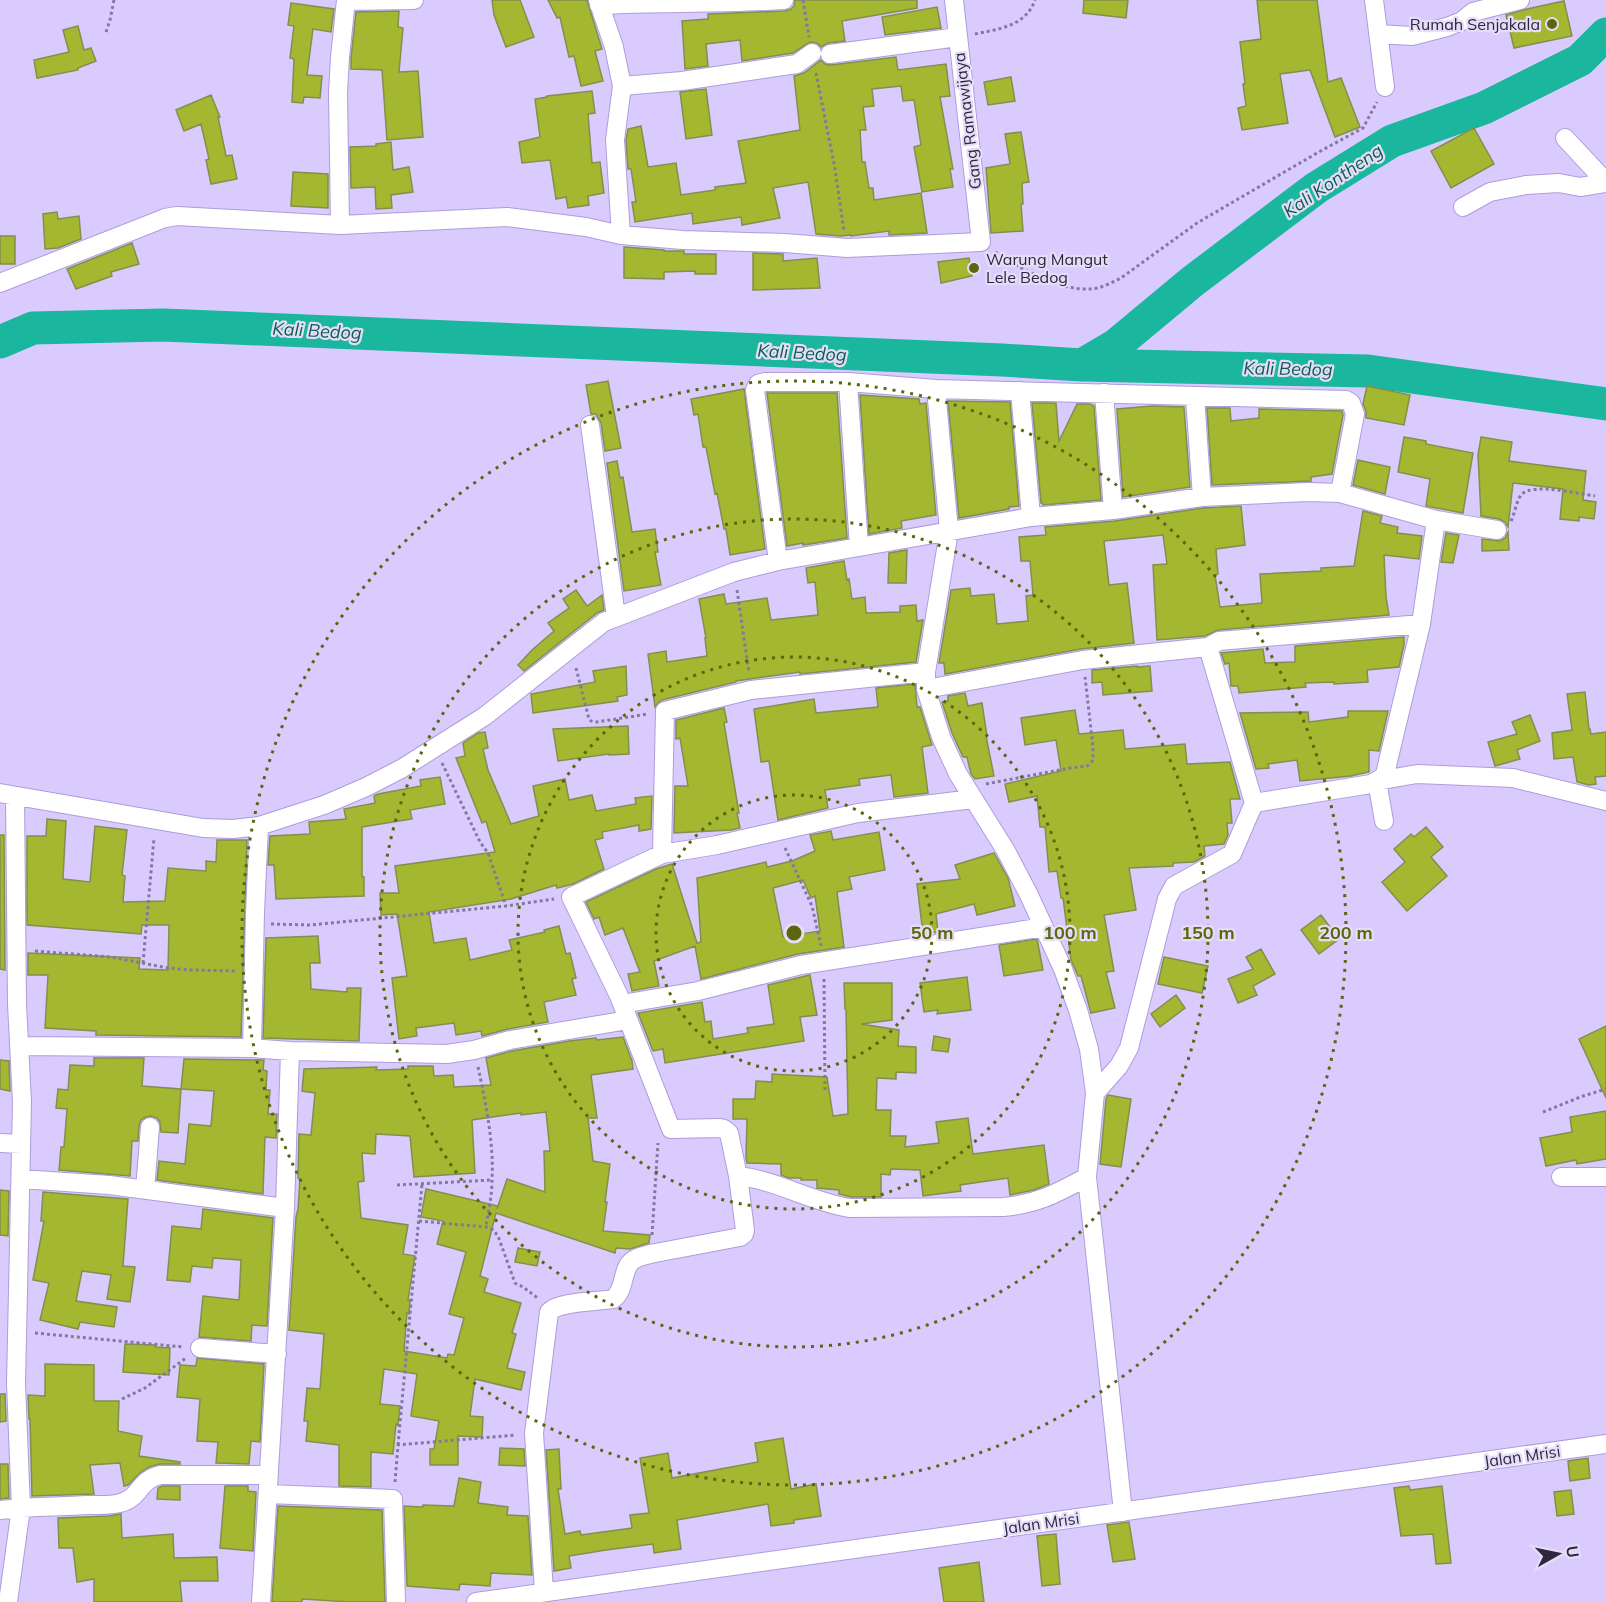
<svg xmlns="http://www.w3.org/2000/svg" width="1606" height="1602" font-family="Mulish,sans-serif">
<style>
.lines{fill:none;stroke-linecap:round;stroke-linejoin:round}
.river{stroke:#1bb69e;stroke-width:33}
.building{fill:#a3b730;stroke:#828f4d;stroke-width:1.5;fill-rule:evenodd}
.minor-casing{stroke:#af9cda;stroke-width:20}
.path{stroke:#84789f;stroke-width:3;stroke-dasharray:3 3;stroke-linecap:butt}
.minor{stroke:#fff;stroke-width:18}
.ring{fill:none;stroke:#5a670c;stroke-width:3;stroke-dasharray:3 6}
.poi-dot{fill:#5a670c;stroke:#e4ddf7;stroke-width:2}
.labels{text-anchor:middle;stroke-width:4.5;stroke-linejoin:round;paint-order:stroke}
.poi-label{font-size:16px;fill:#2e263f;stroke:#e4ddf7;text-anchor:end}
.street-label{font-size:16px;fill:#2e263f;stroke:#e4ddf7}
.water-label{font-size:18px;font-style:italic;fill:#0d5c4f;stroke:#e4ddf7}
.centre{fill:#5a670c;stroke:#e4ddf7;stroke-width:3}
.ring-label{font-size:18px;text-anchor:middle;font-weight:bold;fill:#5a670c;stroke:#e4ddf7;stroke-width:4.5;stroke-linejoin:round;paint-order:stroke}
</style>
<rect width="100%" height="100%" fill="#dacbff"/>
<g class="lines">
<!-- river -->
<path class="river" d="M0,342L33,328L163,325L1002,360L1082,365L1368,371L1606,404
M1082,365L1116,345L1193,281L1316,188L1392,141L1484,108L1580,60L1606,34"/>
</g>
<!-- building -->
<path class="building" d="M492,0H520L534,37L506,47L494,15Z
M548,0H587L602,49L595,51L603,81L581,86L574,56L569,57L560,17L557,18Z
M795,0H917V8L842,21L845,41L828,43L821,47L817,43L810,42L793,53L742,61L740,40L706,44L708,66L685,69L682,21L708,19V14L785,11L791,9L794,6Z
M1084,0H1128L1126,18L1083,13Z
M1257,0H1317L1328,82L1341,78L1360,127L1335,137L1310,70L1280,74L1288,123L1242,130L1238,108L1246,106L1243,84H1245L1240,42L1261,39Z
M1564,1L1572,36L1514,48L1506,15L1527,9Z
M291,3L334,9L331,32L313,29L307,75L322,76L320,98L304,97L303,103L292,102L294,59L290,58L294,26L288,25Z
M937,7L941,28L885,35L882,17Z
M399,11L398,27L403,28L399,72L418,71L423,137L387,140L382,70L351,69V58L356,12Z
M78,26L84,50L91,48L96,61L78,68V70L37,78L34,60L69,52L63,30Z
M896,57L898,70L946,64L950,96L940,97L953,169H950L953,187L922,192L914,147L921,145L914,100L903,101L901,86L872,89L874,106L863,107L866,130H860L862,162H865L869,188H873L874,200L921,193L927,233L889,235V231L851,236V235L841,236L816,234L808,182L773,188L780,218L742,225L741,217L693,224L692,213L635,222L632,202H636L631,169H628L626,140L628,129L641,126L648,167L676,163L681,195L715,190V187L746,183L738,141L800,130L794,76L804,73L821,60L825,64L831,65Z
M1011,77L1015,101L988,105L984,82Z
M706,89L712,135L686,139L680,92Z
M592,91L595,113L588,114L592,163L600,162L604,193L588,196L589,205L568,208L566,197L556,199L550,160L522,163L519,142L540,137L535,99L547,97V96Z
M211,95L220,117H218L226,156L232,155L237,179L211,184L206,160L209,159L201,124L184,131L176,110Z
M1474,128L1494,164L1451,188L1431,151Z
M1021,132L1029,182L1022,183L1023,204H1021L1023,231L991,233L986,168L1010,164L1005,134Z
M391,142L393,170L409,167L413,192L391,195L392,208L376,209L375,187L351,188L350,147L376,146V144Z
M293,172L328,174V208L291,206Z
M57,212L58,219L79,216L81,239L58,248L45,249L43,214Z
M0,236H15V264H0Z
M132,243L139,264L111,272L112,276L76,289L67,269Z
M624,247L664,250V251H684V254H716V274H695V271L664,272V279L624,278Z
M753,253L783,254V261L817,258L820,288L753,290Z
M969,258L972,276L941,283L938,262Z
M608,381L621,448L605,451L601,423L596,414H591L586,385Z
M1367,386L1410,395L1404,425L1366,418V411L1363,404Z
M744,389L765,549L730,555L726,529H724L717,493L715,494L706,447H703L698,414L694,415L691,399Z
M767,393H837L847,538L803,545V543L787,546Z
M860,395L919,399L920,404L926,403L936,515L901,521L902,528L869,534Z
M948,401L1010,402L1019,506L1009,507V509L959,518Z
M1032,403H1056L1059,441L1077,404H1090L1094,406L1101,500L1043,505L1042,503H1041Z
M1152,406L1184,407L1190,487L1123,497L1117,409Z
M1207,408H1230L1231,421L1259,418V409L1342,411L1343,415L1332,474L1311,477V481L1212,485Z
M1404,437L1426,441V444L1473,453L1463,513L1426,506L1430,479L1398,472Z
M1481,437L1512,442L1509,461L1586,471L1583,500L1596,502L1594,519L1579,517V521L1560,519L1563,489L1513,483L1508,527L1505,522L1499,519L1481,516L1478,455Z
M1358,460L1390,467L1385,494L1353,485Z
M617,461L620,478L623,477L632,532L655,529L658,552H655L661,585L624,591L607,463Z
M1241,506L1245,545L1216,549L1218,574L1215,575L1220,607L1262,603L1260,574L1321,571V568L1354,566L1363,511L1382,516L1380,523L1398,527L1397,533L1422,536L1419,559L1384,555L1386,597L1389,615L1218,630L1205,636L1157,640L1153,565L1167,564L1163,535L1104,541L1109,585L1127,583L1134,643L1081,649L945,674L944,663H939L951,590L970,588L971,596L994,594L997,624L1028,621L1026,596L1033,595L1030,561H1021L1019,537L1046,535L1045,527L1115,521L1203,508Z
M1508,532L1509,550L1482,551V539L1500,541L1505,538Z
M1446,533L1459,535L1453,563L1441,562Z
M907,550L906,583H888L889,553Z
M844,561L847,580L849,579L852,599L865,597L866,613L900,612V606L916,605L917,621L923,620L916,662L800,674V672L736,681V682L662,700L658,703L655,707L648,654L666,651L667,662L707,656L705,638H706L699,599L724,594L726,604L767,598L771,620L818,615L815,582L808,583L806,568Z
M576,590L587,606L602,595L604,610L597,613L524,671L518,665L532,650L554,631L548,623L569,608L563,599Z
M1404,637V645L1399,667L1367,670L1368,682L1334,684V682L1305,683L1306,687L1239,693L1238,686H1231L1229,663L1225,664L1221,653L1263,649L1265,663L1295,662V646Z
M626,666L627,695L617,697L618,701L533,713L531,694L595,682L593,671Z
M1137,666V667L1150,666L1152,691L1103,695L1102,682L1092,683V670Z
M915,684L917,707H920L932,745L922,747L928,793L894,797L891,775L859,779L860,785L825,790L828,808L778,820L769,761L761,762L754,709L814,699L816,713L878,707L876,688Z
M1585,692L1589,729H1590L1591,734L1606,732V776L1595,777L1596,784L1589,785L1577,782L1573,757L1554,759L1552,733L1572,730L1567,694Z
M965,693L968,706L982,703L987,736H986L994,776L975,779L971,774L967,757H963L952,733L942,702L948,701V696Z
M724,708L727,722L724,723L739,813H737L740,828L731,830L674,833L675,786H688L680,738L676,739V720Z
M1075,710L1079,734L1123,730L1125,749L1185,744L1187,764L1230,762L1240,799H1230L1232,823H1227L1228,835L1224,844L1204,846L1205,856L1194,862L1173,863V866L1129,868L1136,910L1104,915L1114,971L1106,972L1115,1008L1091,1013L1081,976H1078L1071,960L1063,898H1061L1057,871L1049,872L1045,827H1040L1037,796L1009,802L1005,784L1061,771L1056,740L1025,745L1021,718Z
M1348,711H1388L1379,751L1369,750V772L1351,776L1300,781L1297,760L1268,764L1269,768L1256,769L1240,713L1308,712L1309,722L1348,717Z
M1530,715L1540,741L1517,750L1520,759L1495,766L1488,742L1517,734L1512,722Z
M628,726L629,754L609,755V754L558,761L553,729Z
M485,732L488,748L483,749L488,770L511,824L539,816L533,786L565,779L569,800L592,795L596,811L636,804L635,798L652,796L651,829L639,831V825L602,832L603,838L595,840L604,869L573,884L557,888L556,885L511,899L429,912L434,943L466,938L470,960L512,950L509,940L545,932L544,930L559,926L566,954L570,953L576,978L572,979L576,995L544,1002L548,1022L508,1029L482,1036L481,1031L456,1035L454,1023L416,1028L417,1036L399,1039L392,978L407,976L397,914L381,915L380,893H399L395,866L495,852L486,821L482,823L456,758L465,756L463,743L478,733Z
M440,777L445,804L410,810L412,819L362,827V877H364V896L276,899L274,865H268L270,836L310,834L309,822L346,819L344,809L375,803L374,796L378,794L421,786L420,780Z
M47,819L66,821L63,879L90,882L95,826L127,830L122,875L125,876L123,902L165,901L168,868L206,871V861L216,862L217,840H247L241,1037L96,1035V1031L45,1028L48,975H28V953L140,958L139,969L168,970L169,925H142L141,934L27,925V836H46Z
M1426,827L1443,847L1431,857L1447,876L1407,911L1382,882L1405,862L1394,849L1411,834L1414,837Z
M831,831L833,840L879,832L885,870L849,877L852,889L837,892L844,947L798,954L701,979L695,946L654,961L659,986L632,991L628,974L640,972L623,928L605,935L599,917L594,919L586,902L656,869L672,864L697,943L701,942L697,878L766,862L767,867L792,861L815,851L810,835ZM803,880L811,898L815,896L820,931L783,937L773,888Z
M0,835H4L5,970L0,969Z
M994,853L1008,878L1015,906L977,915L974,904L936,914L938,932L923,934L917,884L960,879L955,865Z
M1321,915L1339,939L1319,954L1301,930Z
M318,936L320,963H310L311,989L347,992V988H361L359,1041L263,1038L266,938Z
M1037,939L1043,970L1004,976L999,945Z
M1261,949L1275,974L1253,986L1257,995L1238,1003L1228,979L1253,969L1246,957Z
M1164,957L1208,966L1202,993L1158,984Z
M810,975L817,1015L800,1017L804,1041L665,1063L663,1049L653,1051L638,1013L702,1002L705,1022L711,1021L713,1039L748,1033L747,1028L774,1024L768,985Z
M967,977L971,1010L937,1014L938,1010L924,1012L920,983Z
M844,983H892V1020L861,1024L899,1030L898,1046L916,1047V1073L896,1072V1079L877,1078L876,1110H891L890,1136H906L905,1147L939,1143L936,1122L968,1118L973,1154L1044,1145L1049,1184L1034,1190L1010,1195L1008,1178L960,1185L961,1191L923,1196L920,1170L891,1169L890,1175L881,1174V1197H851L839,1194V1190L817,1188V1180H801V1178H789L781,1175V1164L747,1163L746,1157L747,1119H733V1099H755L756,1081L772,1082V1074L827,1077L833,1116L848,1114L846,1010L845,1009Z
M1176,995L1185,1008L1160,1027L1151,1014Z
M1606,1026V1098L1579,1039Z
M934,1036L950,1039L948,1052L932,1050Z
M623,1037L632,1061L633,1069L591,1075L597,1118H588L593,1161L610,1164L605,1202H607L603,1231L650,1235L649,1243L630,1249L616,1248L615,1253L496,1213L480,1276L488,1279L484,1292L521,1303L512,1333L516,1334L507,1368L525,1372L521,1390L475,1379L470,1416L483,1417L482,1437L458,1436V1465H430V1449H434L439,1421L411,1416L417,1374L384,1369L380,1404L400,1406L398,1425L396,1424L393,1454L371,1452V1487L339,1486V1445L306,1441L308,1421H304L307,1388L320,1389L324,1334L289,1330L296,1217L298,1209L300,1179L298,1178L299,1134L311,1135L315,1093L302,1091L304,1069L377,1067L376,1070L408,1069V1066H433L434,1076L453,1075L454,1087L491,1085L486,1058L512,1051L569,1041L596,1038L597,1040ZM546,1112L550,1151H544L545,1192L507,1179L497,1209L498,1206L426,1189L421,1217L443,1221L437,1244L466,1252L449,1314L464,1318L454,1355L448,1354L447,1358L404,1351L407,1313L409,1314L410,1300H408L415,1256L403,1254L408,1225L361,1218L358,1182L364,1181L362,1153L375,1154L376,1134L410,1136L414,1177L475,1173L472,1120L521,1113V1115Z
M94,1058H144L142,1086L181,1089L178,1133L161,1132L160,1122L157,1118L151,1116L146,1117L141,1120L139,1126L138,1141H132L130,1176L59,1170L61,1147H64L67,1109L56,1108L58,1089L68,1090L70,1065L94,1066Z
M184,1059L264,1060L263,1070L267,1071L266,1090H270L268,1114H277L276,1138L265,1137L263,1194L157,1180L159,1161L185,1164L189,1124L211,1126L214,1091L181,1089Z
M0,1060L9,1061L10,1091L0,1089Z
M1108,1095L1131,1099L1121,1167L1100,1164L1106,1099Z
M1606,1111V1159L1577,1164L1576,1160L1546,1166L1540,1138L1572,1132L1570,1117Z
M0,1190L9,1191L8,1236L0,1235Z
M43,1192L128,1199L123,1266L135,1267L130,1302L107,1299L111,1275L82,1271L76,1301L117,1307L114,1327L80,1322L78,1329L40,1320L49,1283L33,1280L44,1221H41Z
M203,1209L273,1218L267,1326L252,1325L251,1341L199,1337L203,1296L239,1300L241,1260L213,1258L212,1268L192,1266L190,1282L167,1280L172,1226L201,1229Z
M518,1248L540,1252L537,1266L515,1262Z
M125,1344L155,1345V1347L170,1348L169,1375L123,1372Z
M197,1358L264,1364L260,1442L251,1441L249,1464L216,1463L218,1442L197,1441L200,1399L177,1397L180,1365L196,1366Z
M45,1364L94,1365V1401H119L118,1431L142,1436L139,1456L180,1462V1464H160L149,1467L140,1473L128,1485L124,1486L120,1463L90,1465L94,1494L32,1496L30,1419H29L28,1395L45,1396Z
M0,1394H5L6,1421L0,1422Z
M783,1438L791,1489L816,1484L821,1516L794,1520V1523L771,1526L768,1504L677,1520L681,1549L654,1553L653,1544L606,1550L569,1556L571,1568L554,1571L546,1450L559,1449L561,1489H558L565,1534L580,1531L581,1535L632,1528L630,1515L649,1513L640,1458L668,1453L672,1478L758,1462L755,1443Z
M500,1448L524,1449L525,1466L499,1465Z
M1588,1458L1590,1478L1570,1481L1568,1461Z
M0,1464H8L9,1498L0,1499Z
M459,1478L481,1482L478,1503L508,1507L507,1515L528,1516L532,1575L491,1573L490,1586L460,1584L459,1590L407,1586L404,1506L423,1507V1505L454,1506Z
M162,1486H180V1500L157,1499L158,1488Z
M225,1486H248V1491L256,1492L253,1551L220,1548Z
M1409,1486L1410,1490L1442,1486L1451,1563L1436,1564L1433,1534L1401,1536L1394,1488Z
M1571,1490L1574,1514L1557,1516L1554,1492Z
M278,1506L382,1510L385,1602H350L302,1599V1602H272Z
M121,1514L122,1538L173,1534L174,1558L217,1557L218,1581H180L182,1602H94V1579L77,1582L73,1548H59L58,1518L109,1516Z
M1129,1522L1135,1559L1113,1562L1107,1525Z
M1056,1534L1060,1584L1042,1586L1037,1536Z
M979,1562L984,1602H944L939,1568Z"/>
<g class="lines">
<defs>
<path id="minor" d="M598,0L614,47L622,86L615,140L621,235
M1374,0L1385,87
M346,1L414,0
M599,5C661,2 723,4 784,0
M1378,34L1412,36L1447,27L1462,21L1473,12L1520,0
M830,54L958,37
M622,86L682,81L797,64L812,53
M1565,138L1606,182
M1463,207L1490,192L1526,185L1559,183L1580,187L1606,183
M340,225L338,93L340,57L346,0
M0,283L165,218L177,216L340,225L507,217L586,227L621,235L683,240L785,243L847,248L981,242L954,0
M848,382L859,547
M936,389L949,531L926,672V689L941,737L958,774L1006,851L1029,895L1063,969L1078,1010L1089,1049L1095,1093L1087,1177L1123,1512
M1020,391L1031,517
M1104,393L1113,510
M1195,397L1202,497
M590,425L616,617
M778,561L755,390L758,384L765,382H848L936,389L1346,400L1351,403L1355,414L1340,493
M1208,647L1254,803
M926,689L1083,660L1208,647L1219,641L1421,624
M0,793L203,828L233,829L259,826L324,805L366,787L401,769L485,716L604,622L734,572L778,561L1031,517L1113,510L1202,497L1308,492L1340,493L1436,520L1497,530
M1384,821L1377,781L1417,774L1513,778L1606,801
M662,854L665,711L751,690L926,672
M622,1004L698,991L801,965L1044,927
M19,1046L252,1048L290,1051L447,1054L474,1050L510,1040L628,1020
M252,1048L255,912L259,826
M1095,1093L1119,1066L1129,1048L1167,899L1174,886L1232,854L1254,803L1371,784L1382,778L1385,774L1421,624L1436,520
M0,1143L21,1144
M738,1176C777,1180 811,1202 850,1208L1003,1207C1038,1204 1057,1193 1087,1177
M1561,1177H1606
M21,1179L109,1185L285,1208
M145,1190L150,1127
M200,1348L277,1354
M268,1494L393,1499L396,1602
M0,1510C29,1506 58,1507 88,1505C98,1505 110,1506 120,1503C141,1498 138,1480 160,1475H269
M544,1592L534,1433L549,1312C559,1301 598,1302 613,1299C626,1290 621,1270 632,1261C637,1257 644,1256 650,1254L740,1237L744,1234L745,1230L738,1176L729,1133L724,1129L720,1128L671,1129L619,996L571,897L662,854L717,845L858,813L973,799
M8,1602L21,1508L16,1384L22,1102L17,1004L15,796
M261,1602L285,1208L290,1051
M476,1602L1606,1444"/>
</defs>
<!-- minor casing -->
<use href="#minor" class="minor-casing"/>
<!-- path -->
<path class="path" d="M803,0L809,37
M106,32L110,20L114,0
M975,34C999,29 1026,26 1035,0
M816,73L835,169L844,231
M995,252C1018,268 1061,291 1090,289C1100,289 1111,283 1121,278L1197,223L1317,153L1363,128L1377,102
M1511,521C1515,513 1516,502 1521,495C1532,482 1579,494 1595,496
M737,590L749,673
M576,668L589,719L591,721L597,722L648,714
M442,763L480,842L488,853L506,906
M986,784L1070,768L1087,766L1091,763L1093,760V747L1085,677
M785,848L812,906L821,946
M271,924L310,925L506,906L554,899
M35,951L111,957L168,968L190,970L237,971
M143,963L154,838
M824,979L825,1090
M478,1067C486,1104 494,1143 492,1181C492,1196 488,1212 486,1227
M1543,1112L1583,1096L1606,1089
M397,1185L492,1180
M419,1221L486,1227L493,1230L498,1236L515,1283L523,1287L539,1299
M652,1235L658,1143
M35,1333L183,1347
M122,1399L145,1388L186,1358
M398,1445L422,1184
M395,1482L398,1445L516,1435"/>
<!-- minor -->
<use href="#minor" class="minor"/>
</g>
<!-- distance rings -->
<g class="ring">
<circle cx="794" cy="933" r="138"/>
<circle cx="794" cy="933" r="276"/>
<circle cx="794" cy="933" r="414"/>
<circle cx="794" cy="933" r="552"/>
</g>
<!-- markers -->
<g class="poi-dot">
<circle cx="1552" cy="24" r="6"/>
<circle cx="974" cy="268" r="6"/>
</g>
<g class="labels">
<!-- poi labels -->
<g class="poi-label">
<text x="1540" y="30">Rumah Senjakala</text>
<text x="986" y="265" text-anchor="start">Warung Mangut<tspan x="986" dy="18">Lele Bedog</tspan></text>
</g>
<!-- street labels -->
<g class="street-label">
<text transform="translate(967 121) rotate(-97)" y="6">Gang Ramawijaya</text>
<text transform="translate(1522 1456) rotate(-8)" y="6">Jalan Mrisi</text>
<text transform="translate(1041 1523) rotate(-8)" y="6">Jalan Mrisi</text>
</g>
<!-- water labels -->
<g class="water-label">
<text transform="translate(1333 181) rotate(-34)" y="6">Kali Kontheng</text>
<text transform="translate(317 331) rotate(3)" y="6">Kali Bedog</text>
<text transform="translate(802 353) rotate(3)" y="6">Kali Bedog</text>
<text transform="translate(1288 369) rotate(1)" y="6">Kali Bedog</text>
</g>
</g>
<circle cx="794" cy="933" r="9" class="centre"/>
<g class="ring-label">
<text x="932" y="939">50 m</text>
<text x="1070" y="939">100 m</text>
<text x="1208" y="939">150 m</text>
<text x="1346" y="939">200 m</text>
</g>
<!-- north arrow -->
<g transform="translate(1558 1554) rotate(81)" stroke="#e4ddf7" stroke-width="4.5" paint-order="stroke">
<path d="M0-4.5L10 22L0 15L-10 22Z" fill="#2e263f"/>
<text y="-9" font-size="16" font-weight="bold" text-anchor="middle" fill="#2e263f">U</text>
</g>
</svg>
